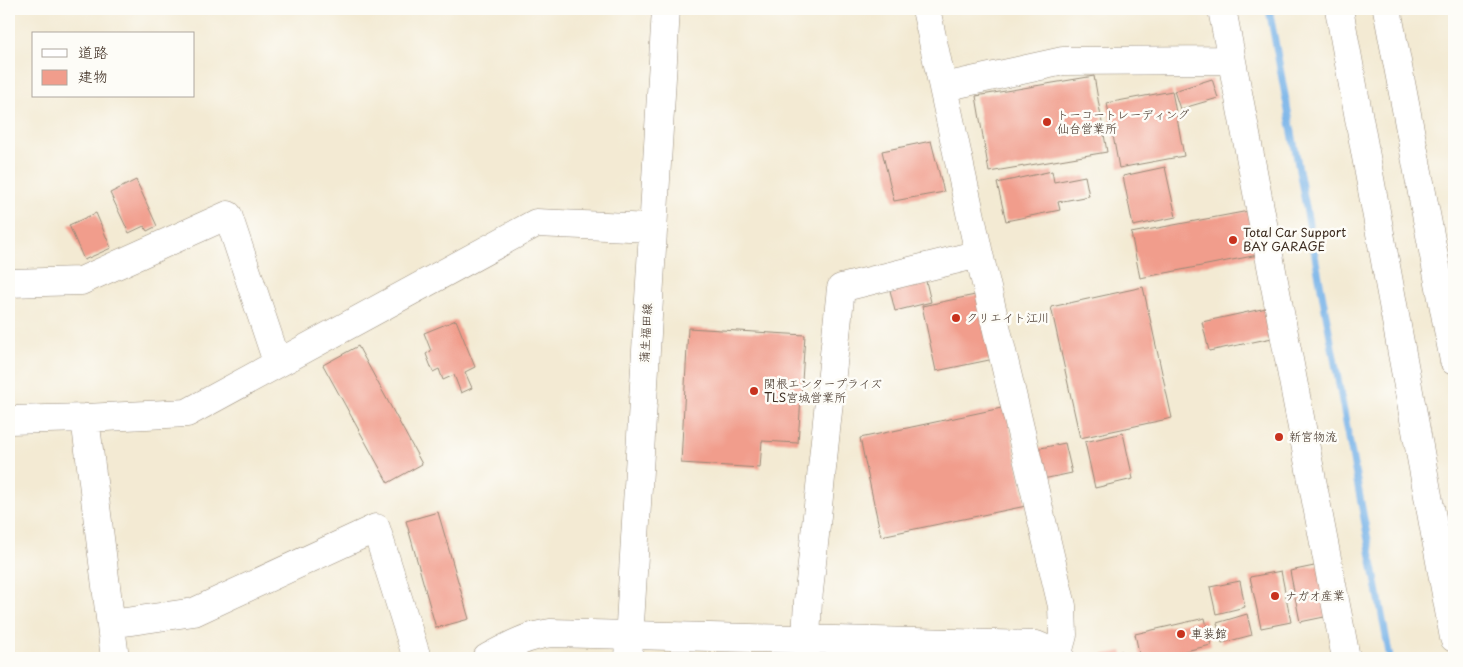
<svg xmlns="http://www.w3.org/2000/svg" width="1463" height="667" font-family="'Playpen Sans','Klee One',sans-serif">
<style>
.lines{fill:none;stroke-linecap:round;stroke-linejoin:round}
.stream{stroke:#76b2e8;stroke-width:7}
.building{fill:#f19d8c}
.minor-casing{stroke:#978a78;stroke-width:29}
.major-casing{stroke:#978a78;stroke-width:29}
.minor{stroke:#fff;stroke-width:28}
.major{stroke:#fff;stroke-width:28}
.poi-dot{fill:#c8321e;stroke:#fdfcf7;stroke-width:2}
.labels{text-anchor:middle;stroke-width:5;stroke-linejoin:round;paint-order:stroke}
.poi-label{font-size:12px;fill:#3b2a1e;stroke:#fdfcf7;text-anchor:start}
.street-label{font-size:12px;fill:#3b2a1e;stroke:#fdfcf7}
</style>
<rect width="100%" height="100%" fill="#fdfcf7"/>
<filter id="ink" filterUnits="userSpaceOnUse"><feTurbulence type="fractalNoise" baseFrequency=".02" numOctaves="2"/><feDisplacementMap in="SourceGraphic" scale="10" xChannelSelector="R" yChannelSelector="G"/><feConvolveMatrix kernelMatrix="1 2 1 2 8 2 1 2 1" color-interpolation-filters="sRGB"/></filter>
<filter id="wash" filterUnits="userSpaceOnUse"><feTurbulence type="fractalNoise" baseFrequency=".0096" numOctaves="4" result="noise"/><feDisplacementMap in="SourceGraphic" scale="20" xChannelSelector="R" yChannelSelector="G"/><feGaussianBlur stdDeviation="1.12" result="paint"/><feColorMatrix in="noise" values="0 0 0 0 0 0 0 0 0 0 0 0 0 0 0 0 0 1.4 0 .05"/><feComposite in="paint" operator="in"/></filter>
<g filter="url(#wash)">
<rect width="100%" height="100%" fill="#f3ead3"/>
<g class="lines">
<!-- stream -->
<path class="stream" d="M1269,9L1390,658"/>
</g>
<g id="blocks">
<!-- building -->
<path class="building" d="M1094,76L1107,152L989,172L976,96Z
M1212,79L1218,98L1180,109L1174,91Z
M1172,91L1184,156L1119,168L1107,103Z
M931,141L944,192L894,201L882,151Z
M1165,167L1176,217L1133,226L1123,176Z
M1052,171L1054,182L1085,176L1089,196L1058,202L1060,210L1006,221L997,183Z
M136,180L157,226L147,231L144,226L129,233L110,193Z
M1254,210L1263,254L1140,278L1131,233Z
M96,213L111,248L84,260L69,225Z
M924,273L931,302L895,311L888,282Z
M1143,287L1172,418L1080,438L1051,307Z
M980,294L994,359L936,371L922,306Z
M1271,307L1277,337L1209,351L1202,322Z
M456,320L475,367L465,372L472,388L461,393L454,375L443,380L439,369L433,372L426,354L431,351L424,333Z
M688,328L805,335L798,443L762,441L760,468L681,463Z
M358,346L422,464L388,483L323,365Z
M1006,407L1026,506L881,536L860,438Z
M1123,433L1133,479L1095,488L1085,442Z
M1065,443L1072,473L1043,479L1036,449Z
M438,512L469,619L436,628L406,521Z
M1319,565L1329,616L1300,622L1290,571Z
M1281,571L1291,622L1261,628L1250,577Z
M1240,581L1245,607L1216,614L1210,587Z
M1247,614L1252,635L1222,643L1217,623Z
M1205,618L1211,645L1156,658H1140L1135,634Z
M1122,651L1124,658H1089V657Z"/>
</g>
</g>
<g filter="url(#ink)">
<use href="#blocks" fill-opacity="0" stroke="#978a78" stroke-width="1"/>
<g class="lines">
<defs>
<path id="minor" d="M926,9L979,254L1062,606L1063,635L1057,657
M1222,9L1346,658
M1339,9L1454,638
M1387,9L1454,361
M944,87L1063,61L1230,60
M9,283L81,281L228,215L277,362
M85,418L187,413L536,223L652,228
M9,420L85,418L115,658
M111,624L194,612L376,528L417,658
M805,657L808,601L841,288L979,254
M487,658C509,646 526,636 551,633L1036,645L1048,650L1058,658"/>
<path id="major" d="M628,658L666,9"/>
</defs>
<!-- minor casing -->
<use href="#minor" class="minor-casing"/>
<!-- major casing -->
<use href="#major" class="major-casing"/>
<!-- minor -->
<use href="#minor" class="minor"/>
<!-- major -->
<use href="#major" class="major"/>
</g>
</g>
<!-- markers -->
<g class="poi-dot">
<circle cx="1047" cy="122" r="5"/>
<circle cx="1233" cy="240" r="5"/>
<circle cx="956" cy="318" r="5"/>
<circle cx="754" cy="391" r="5"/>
<circle cx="1279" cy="437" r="5"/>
<circle cx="1275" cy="596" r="5"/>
<circle cx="1181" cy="634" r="5"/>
</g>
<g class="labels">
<!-- poi labels -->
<g class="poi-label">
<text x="1057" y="119">トーコートレーディング<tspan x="1057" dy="14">仙台営業所</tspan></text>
<text x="1243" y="237">Total Car Support<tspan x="1243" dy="14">BAY GARAGE</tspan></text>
<text x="966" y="322">クリエイト江川</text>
<text x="764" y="388">関根エンタープライズ<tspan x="764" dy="14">TLS宮城営業所</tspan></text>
<text x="1289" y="441">新宮物流</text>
<text x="1285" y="600">ナガオ産業</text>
<text x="1191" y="638">車装館</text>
</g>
<!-- street labels -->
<g class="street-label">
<text transform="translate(646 333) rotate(-87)" y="4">蒲生福田線</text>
</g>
</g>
<!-- margin -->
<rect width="1463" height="667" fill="none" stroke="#fdfcf7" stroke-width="30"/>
<!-- legend -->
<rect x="32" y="32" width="162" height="65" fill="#fdfcf7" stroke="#afa8a0"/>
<rect x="42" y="49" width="25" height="8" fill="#ffffff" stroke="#afa8a0"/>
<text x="78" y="58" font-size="15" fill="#3b2a1e">道路</text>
<rect x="42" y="70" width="25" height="15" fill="#f19d8c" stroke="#afa8a0"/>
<text x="78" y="82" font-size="15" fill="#3b2a1e">建物</text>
</svg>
